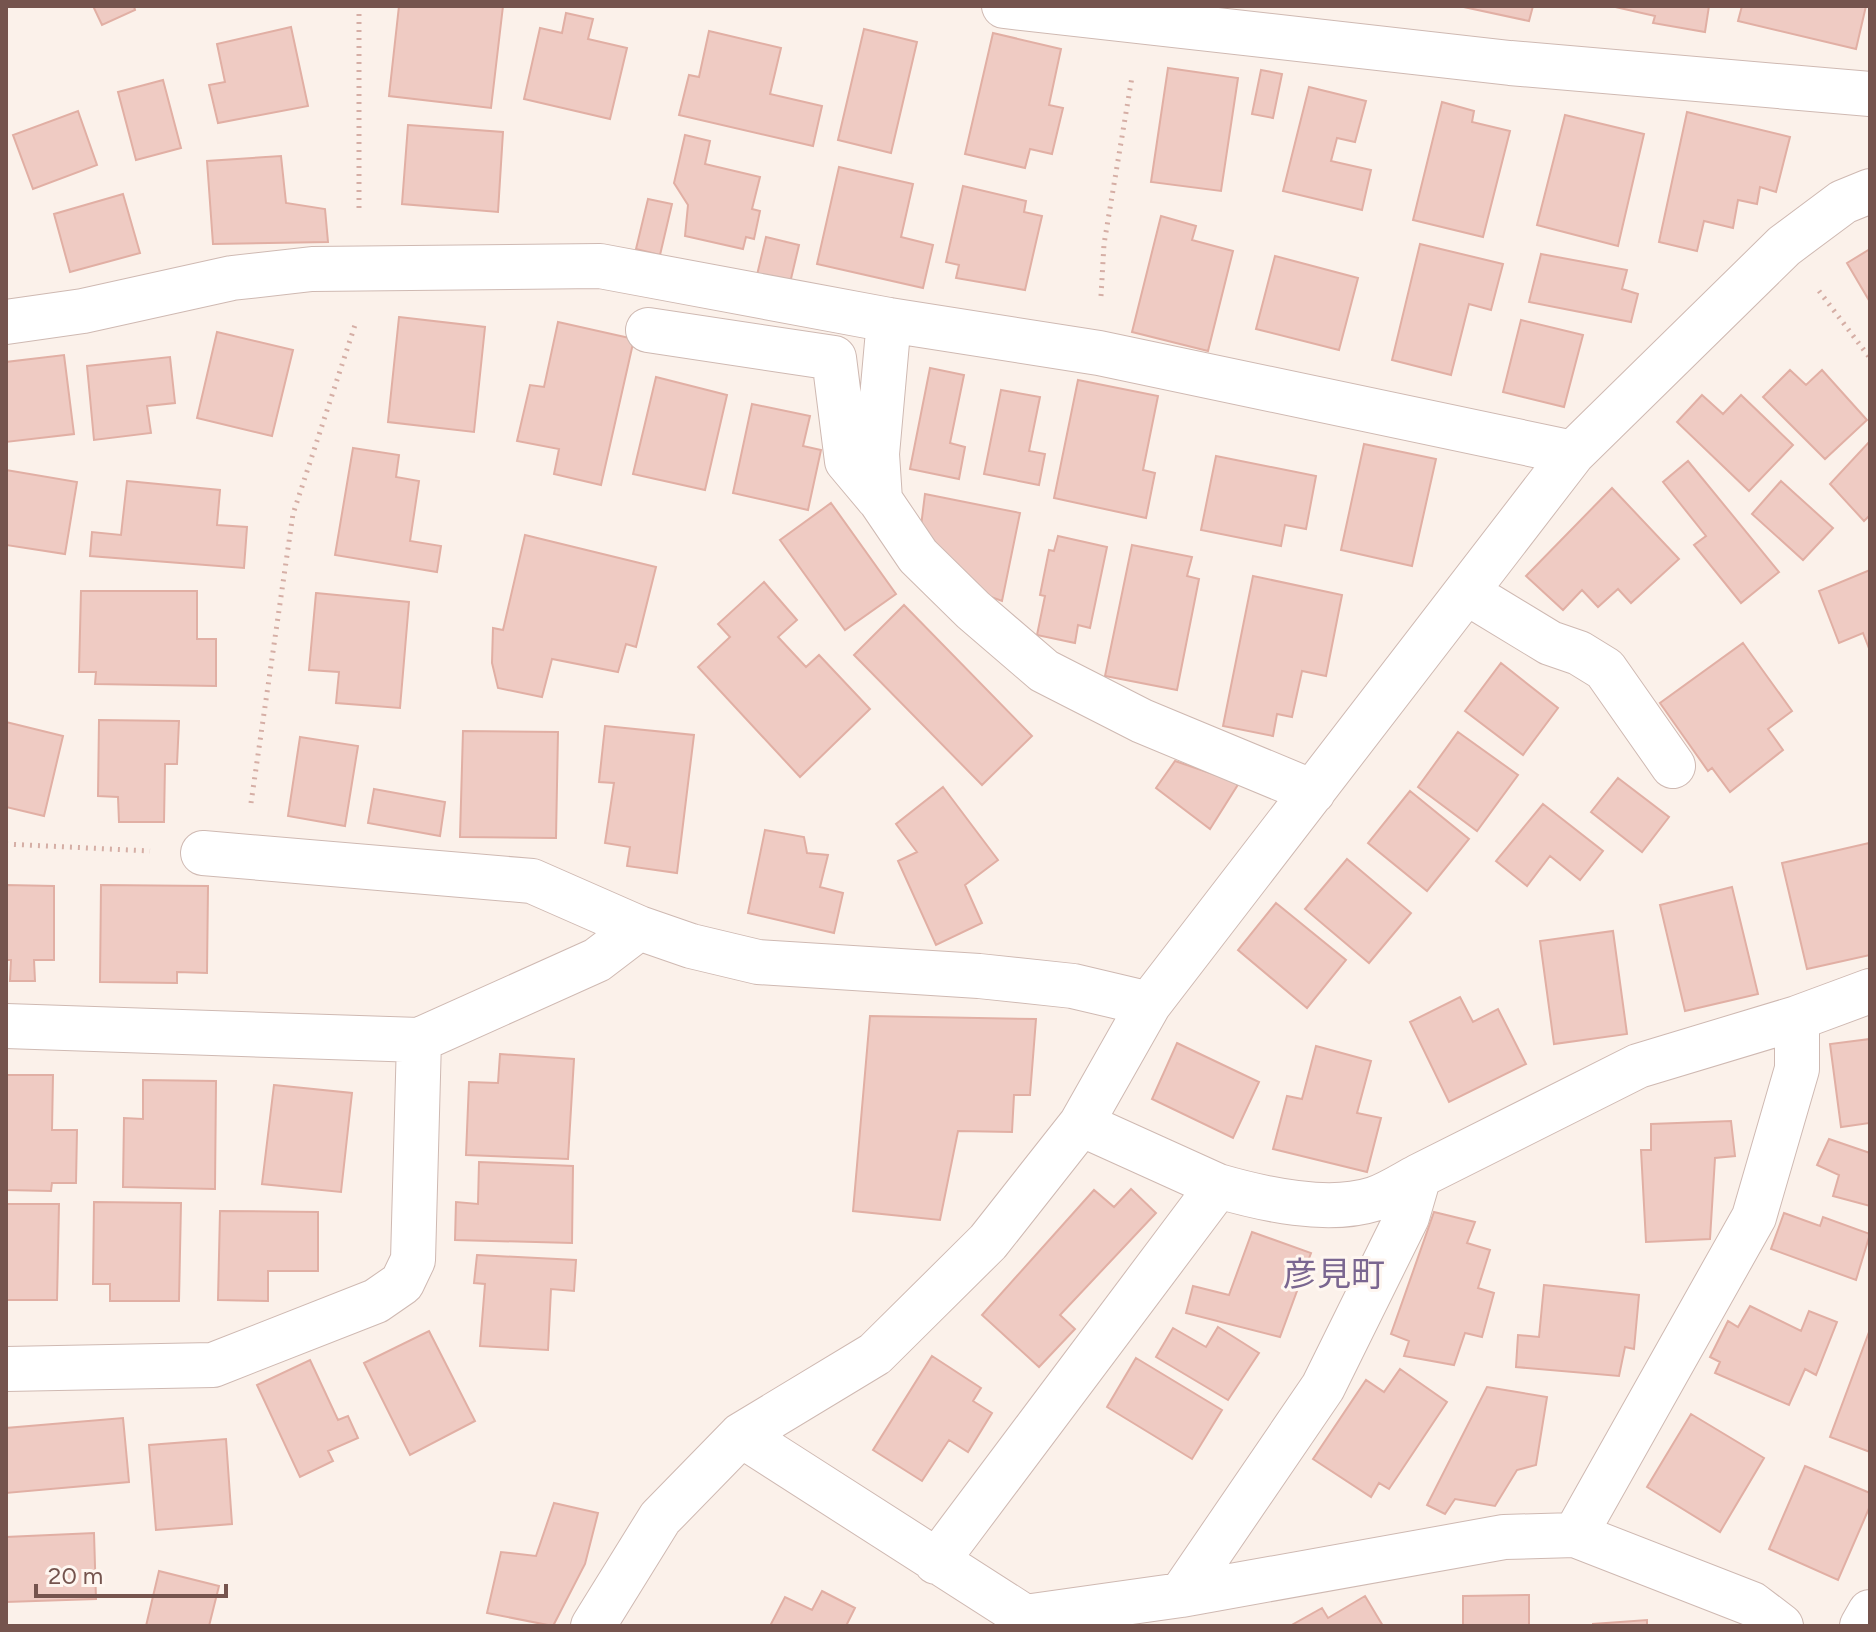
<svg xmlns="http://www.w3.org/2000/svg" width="1876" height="1632" font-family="Figtree,'Noto Sans JP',sans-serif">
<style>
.building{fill:#efcbc3;stroke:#e1afa4;stroke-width:2}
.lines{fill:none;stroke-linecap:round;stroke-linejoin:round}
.minor-casing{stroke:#cfb9b2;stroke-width:46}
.path{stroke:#d5aea5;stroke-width:5;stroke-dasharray:2 6;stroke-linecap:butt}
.minor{stroke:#fff;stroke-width:44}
.labels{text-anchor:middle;stroke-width:6;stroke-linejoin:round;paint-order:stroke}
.quarter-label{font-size:34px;fill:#7a6690;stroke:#fef6f0}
</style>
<rect width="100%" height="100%" fill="#fbf1ea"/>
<!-- building -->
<path class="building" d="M93,6H134L135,10L102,25Z
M399,6H503L491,108L389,96Z
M1459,6H1533L1529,21Z
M1611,6H1709L1705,32L1653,23L1655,16Z
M1742,6H1866L1856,49L1738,21Z
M566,13L593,19L588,39L627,48L610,119L524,99L540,28L562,33Z
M291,27L308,106L218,123L209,85L225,82L217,44Z
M864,29L917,42L891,153L838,140Z
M709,31L781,48L770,94L822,106L813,146L679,115L689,75L699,77Z
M993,33L1061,49L1049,105L1063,108L1052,154L1030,149L1025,168L965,154Z
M1168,68L1238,78L1221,191L1151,182Z
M1261,70L1282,74L1273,118L1252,114Z
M163,80L181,148L136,160L118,92Z
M1309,87L1366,101L1355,142L1337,138L1331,161L1371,170L1362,210L1283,191Z
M1442,102L1474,111L1472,122L1510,131L1483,237L1413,220Z
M78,111L97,165L33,189L13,135Z
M1687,112L1790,137L1776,192L1760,187L1757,204L1738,200L1733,228L1704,221L1697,251L1659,242Z
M1565,115L1644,134L1618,246L1537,225Z
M408,125L503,132L498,212L402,204Z
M685,135L710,141L705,164L760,177L752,209L760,211L754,239L746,237L743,249L685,236L688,205L674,183Z
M281,156L286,203L325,209L328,242L213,244L207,161Z
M839,167L913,184L901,237L933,245L923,288L817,264Z
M963,186L1026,201L1024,212L1042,216L1025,290L956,278L959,265L946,262Z
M123,194L140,253L70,272L54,214Z
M648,199L672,204L660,255L636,249Z
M1161,216L1196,226L1192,240L1233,251L1208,351L1132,332Z
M766,237L799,245L790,283L757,275Z
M1420,244L1503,264L1491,310L1469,304L1451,375L1392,360Z
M1870,249V302L1847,263Z
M1541,254L1627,270L1622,289L1638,294L1631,322L1529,302Z
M1275,256L1358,278L1339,350L1256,329Z
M399,317L485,327L474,432L388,422Z
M1521,320L1583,335L1564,407L1503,392Z
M558,322L634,339L601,485L554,474L559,449L517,441L530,385L544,387Z
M217,332L293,350L272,436L197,418Z
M64,355L74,434L6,442V362Z
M170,357L175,403L147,406L151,433L94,440L87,366Z
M930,368L964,375L950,443L965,447L959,479L910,469Z
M1790,370L1806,385L1822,370L1867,420L1825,459L1763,397Z
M656,377L727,395L705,490L633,474Z
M1078,380L1158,396L1143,470L1155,473L1146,518L1054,498Z
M1001,390L1040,397L1029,451L1045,454L1039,485L984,474Z
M1702,395L1723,414L1741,395L1793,445L1749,491L1677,422Z
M752,404L810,416L803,446L821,450L808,510L733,493Z
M1870,441V515L1864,521L1830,484Z
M1364,444L1436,459L1412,566L1341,550Z
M353,448L399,455L396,477L419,481L410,541L441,546L437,572L335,555Z
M1216,456L1316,476L1306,529L1285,525L1281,546L1201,530Z
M1688,461L1779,572L1741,603L1694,545L1706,536L1663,482Z
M6,470L77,482L65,554L6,545Z
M127,481L220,490L217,525L247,527L244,568L90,556L92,532L121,535Z
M1781,481L1833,528L1803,560L1752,514Z
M1612,488L1679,559L1631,603L1618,589L1598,607L1582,590L1563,610L1526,576Z
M925,494L1020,513L1002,601L972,590L921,526Z
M831,503L896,594L845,630L780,540Z
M525,535L656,567L636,647L626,644L618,672L552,659L542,697L498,688L492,663L493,628L503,630Z
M1058,536L1107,547L1090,628L1078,625L1075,643L1037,635L1045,596L1040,595L1049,550L1054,551Z
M1132,545L1192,557L1187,576L1199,579L1177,690L1105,676Z
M1870,570V651L1863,633L1839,643L1819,591Z
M1253,576L1342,595L1326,676L1302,671L1292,717L1277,714L1273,736L1223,726Z
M764,582L797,620L778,637L806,667L819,655L870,709L800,777L698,667L730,637L718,624Z
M81,591H197V639H216V686L95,684L96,672H79Z
M316,593L409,602L400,708L336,703L339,672L309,670Z
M904,605L1032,736L982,785L854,655Z
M1743,643L1792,711L1768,729L1783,750L1730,792L1712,768L1708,771L1660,703Z
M1501,663L1558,708L1523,755L1465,711Z
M99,720L179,721L177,764H165L164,822H119L118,797L98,796Z
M6,722L63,736L44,816L6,807Z
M605,726L694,735L677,873L627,866L630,847L605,843L614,783L599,782Z
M463,731L558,732L556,838L460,837Z
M1458,732L1518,775L1477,831L1418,787Z
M300,737L358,746L345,826L288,816Z
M1175,761L1239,783L1210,829L1156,788Z
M1618,778L1669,817L1642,852L1591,812Z
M943,787L998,860L965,885L982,923L936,945L898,861L917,852L896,824Z
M374,789L445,802L440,836L368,823Z
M1410,791L1469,839L1427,891L1368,843Z
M1543,804L1603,851L1580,880L1550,856L1527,886L1496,861Z
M765,830L804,837L807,853L828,855L820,887L843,893L834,933L748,913Z
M1869,843L1870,955L1807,969L1782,863Z
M1347,859L1411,913L1369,963L1305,909Z
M6,885L54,886V960H34L35,981H10L11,960H6Z
M101,885L208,886L207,973L177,972V983L100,982Z
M1732,887L1758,994L1685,1011L1660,905Z
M1276,903L1346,960L1307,1008L1238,950Z
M1613,931L1627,1034L1554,1044L1540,941Z
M1460,997L1473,1022L1498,1009L1526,1064L1449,1102L1410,1022Z
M870,1016L1036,1019L1030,1095H1014L1012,1132L958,1131L940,1220L853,1211Z
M1870,1039V1123L1841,1127L1830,1044Z
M1177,1043L1259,1082L1233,1138L1152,1099Z
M1316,1046L1371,1061L1357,1113L1381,1118L1367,1172L1273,1149L1287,1096L1302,1099Z
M500,1054L574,1059L568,1159L466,1155L469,1082L498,1083Z
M6,1075H53L52,1130H77L76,1183H52L51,1191L6,1190Z
M143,1080L216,1081L215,1189L123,1187L124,1118L143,1119Z
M274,1085L352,1093L341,1192L262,1184Z
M1731,1121L1735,1156L1715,1158L1710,1239L1646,1242L1641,1150H1651V1124Z
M1829,1139L1870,1153V1206L1833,1196L1839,1175L1817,1165Z
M479,1162L573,1166L572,1243L455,1240L456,1202L478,1204Z
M1131,1189L1156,1213L1060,1315L1075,1329L1039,1367L982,1315L1094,1190L1114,1207Z
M94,1202L181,1203L179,1301H110V1284H93Z
M6,1204H59L57,1300H6Z
M220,1211L318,1212V1271H268V1301L218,1300Z
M1434,1212L1475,1222L1467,1243L1490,1250L1478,1288L1494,1293L1482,1337L1465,1333L1454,1365L1404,1356L1409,1341L1391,1334Z
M1784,1213L1820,1226L1823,1217L1870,1234L1856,1280L1771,1249Z
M1252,1232L1311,1253L1280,1337L1186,1313L1193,1286L1229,1295Z
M477,1255L576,1260L574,1291L551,1289L548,1350L480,1346L485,1284L474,1283Z
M1544,1285L1639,1295L1634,1349L1625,1347L1619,1376L1516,1367L1518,1335L1539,1337Z
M1750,1306L1801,1331L1809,1311L1837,1322L1816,1375L1805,1369L1789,1405L1715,1373L1720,1362L1710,1357L1728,1321L1738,1327Z
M1218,1327L1259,1353L1228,1400L1156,1357L1173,1328L1206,1347Z
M429,1331L475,1421L410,1455L364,1363Z
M1869,1332L1870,1333V1452L1830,1437Z
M932,1356L981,1388L973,1401L992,1413L968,1452L949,1440L922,1481L873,1450Z
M1136,1358L1222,1410L1192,1459L1107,1407Z
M310,1360L338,1420L348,1416L358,1438L328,1451L333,1461L300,1477L257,1385Z
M1400,1369L1447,1402L1389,1489L1379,1483L1371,1497L1313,1459L1366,1380L1384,1392Z
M1487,1387L1547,1397L1536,1465L1517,1470L1495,1506L1455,1499L1445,1514L1427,1505Z
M1691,1414L1764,1458L1720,1532L1647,1487Z
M123,1418L129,1482L6,1493V1428Z
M226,1439L232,1524L156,1530L149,1445Z
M1805,1466L1870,1493V1506L1838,1580L1769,1549Z
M554,1503L598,1513L585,1564L553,1626L487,1613L501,1552L536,1556Z
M94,1533L96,1599L6,1602V1537Z
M159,1571L219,1586L209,1626H146Z
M822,1591L855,1608L846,1626H770L785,1597L812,1610Z
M1529,1595V1626H1463V1596Z
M1365,1596L1383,1626H1290L1322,1608L1328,1618Z
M1647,1620V1626H1593V1624Z"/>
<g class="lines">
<defs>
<path id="minor" d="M1004,6L1510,63L1870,94
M889,320L877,454L880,500L918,556L973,610L1044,671L1142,721L1313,792
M6,322L83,311L232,278L312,269L600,266L889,320L1099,353L1573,453
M648,330L834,358L847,461L878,498
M1466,592L1550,643L1579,653L1605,669L1673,766
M203,853L532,881L639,928L691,946L758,962L979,976L1073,986L1149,1004
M6,1026L419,1040L597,960L639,928
M1081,1124L1218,1186
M6,1369L213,1365L376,1301L402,1283L413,1260L419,1040
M741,1435L1025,1617L1181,1595L1504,1537L1575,1535L1752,1604L1781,1626
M1575,1535L1754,1217L1797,1069V1018
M936,1562L1218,1186C1263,1199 1327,1214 1374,1199C1389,1194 1404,1184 1419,1176
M1181,1595L1323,1387L1407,1217L1419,1176L1638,1066L1797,1018L1870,991
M593,1626L660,1518L741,1435L875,1354L988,1242L1081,1124L1149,1004L1573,453L1784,246L1843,202L1870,191
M1862,1626L1870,1612"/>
</defs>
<!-- minor casing -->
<use href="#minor" class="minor-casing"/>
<!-- path -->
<path class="path" d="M359,6V213
M1819,291L1870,358
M1101,296L1104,244L1132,77
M251,803L293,514L356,322
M6,844L150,851"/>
<!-- minor -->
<use href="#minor" class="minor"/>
</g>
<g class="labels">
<!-- quarter labels -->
<g class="quarter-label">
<text x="1334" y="1286">彦見町</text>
</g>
</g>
<!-- border -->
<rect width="1876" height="1632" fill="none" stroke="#75544e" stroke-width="16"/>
<!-- scale -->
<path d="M36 1584v12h190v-12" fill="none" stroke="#75544e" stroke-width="4"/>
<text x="48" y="1584" font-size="24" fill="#75544e" stroke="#fef6f0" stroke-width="6" paint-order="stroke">20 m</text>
</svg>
